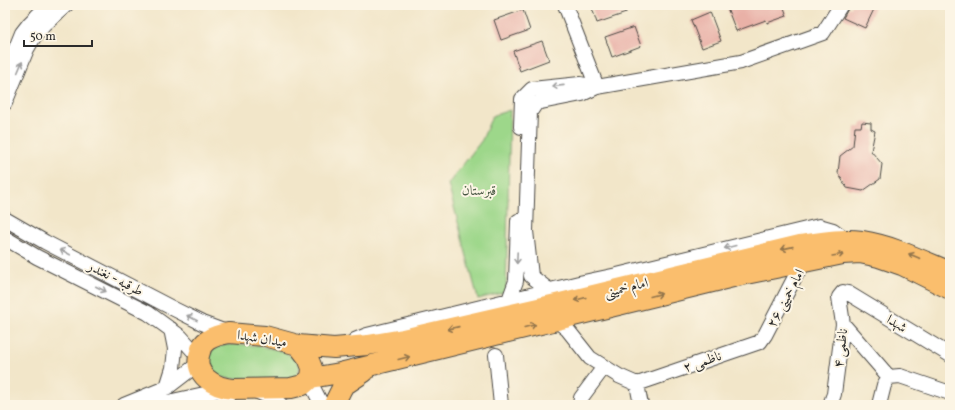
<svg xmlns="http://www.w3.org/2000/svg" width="955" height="410" font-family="Vollkorn,Amiri,serif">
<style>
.green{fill:#9dd78a;stroke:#64815a}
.building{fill:#e9b1a7}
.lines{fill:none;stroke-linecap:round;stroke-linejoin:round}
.minor-casing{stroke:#494743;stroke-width:16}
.highway-casing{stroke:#494743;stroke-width:22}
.minor{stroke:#fff;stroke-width:14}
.highway{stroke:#fabe6d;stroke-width:20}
.oneway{stroke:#a0a0a0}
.oneway2{stroke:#92744c}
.labels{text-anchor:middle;stroke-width:4;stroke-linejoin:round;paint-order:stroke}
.park-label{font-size:14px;fill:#485643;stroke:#fcf5e5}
.street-label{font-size:14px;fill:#2b2b2b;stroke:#fcf5e5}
</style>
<rect width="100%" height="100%" fill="#fcf5e5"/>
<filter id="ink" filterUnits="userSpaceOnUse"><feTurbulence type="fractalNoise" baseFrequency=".025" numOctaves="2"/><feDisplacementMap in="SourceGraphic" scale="8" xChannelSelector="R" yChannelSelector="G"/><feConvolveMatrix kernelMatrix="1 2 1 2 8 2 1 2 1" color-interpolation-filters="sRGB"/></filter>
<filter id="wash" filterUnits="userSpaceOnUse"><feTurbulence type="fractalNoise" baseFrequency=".012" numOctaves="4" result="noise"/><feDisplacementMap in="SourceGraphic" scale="16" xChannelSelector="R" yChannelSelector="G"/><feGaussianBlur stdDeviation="0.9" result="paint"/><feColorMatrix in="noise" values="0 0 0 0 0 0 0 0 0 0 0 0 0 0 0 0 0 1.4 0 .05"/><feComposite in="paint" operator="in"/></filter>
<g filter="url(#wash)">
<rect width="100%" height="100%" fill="#f2e6c9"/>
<!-- green -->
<path class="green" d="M510,110L506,292L478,299L448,184L482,140L492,116Z
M236,344C252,345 287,348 297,361C298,362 299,364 300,366L298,374L293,379C276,380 259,379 243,379C235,379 225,379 218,376C209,372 205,356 213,350C219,344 228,345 236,344Z"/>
<g id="blocks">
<!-- building -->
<path class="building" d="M591,5H624L626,13L597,23Z
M726,5H783L787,16L767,23L766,20L736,31Z
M852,5H876L865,28L843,18L849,7L851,8Z
M523,10L530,30L501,40L494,20Z
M710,12L721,41L702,48L691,20Z
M634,27L641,46L612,57L605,37Z
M542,41L549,60L520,71L513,51Z
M862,122L871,123V129L875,131L871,151L882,164L880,179L863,191L847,188L838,173L840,156L853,146L855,127H861Z"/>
</g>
</g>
<g filter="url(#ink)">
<use href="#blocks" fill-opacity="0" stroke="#494743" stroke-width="1"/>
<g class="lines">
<defs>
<path id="minor" d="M565,5L597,87
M5,75L22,33L29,24L48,5
M5,103L27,49L34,37L44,25L66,5
M521,127L522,99L532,89L580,84L596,87
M5,219L45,242L174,309L202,323L229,333
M5,238L37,257L148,313L181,337L198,356
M549,290L531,276L526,231L530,112L536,103L582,94L597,87L741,62L823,33L841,5
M509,300L516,281L518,221
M556,320L567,329L590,358L619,376L637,384
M843,324L889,377
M355,340L367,335L579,283L617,275L819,226L833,230L847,240
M496,355L501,405
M309,380L322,405
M637,384L760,342L765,335L796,275L805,261
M637,384L641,405
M167,387L173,368L175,349L171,329
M253,390L270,397L281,405
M124,405L168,387L198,364
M145,405L168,402L227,389
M222,405L234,389
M580,405L581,398L604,367
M830,405L834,394L843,324L839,297L843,292L848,293L950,355
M879,405L884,385L889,377L900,376L950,393"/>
<path id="highway" d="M229,333L265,336L298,345L308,358L312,368L311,378L303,385L291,388L234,389C215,388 192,375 200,352C201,347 203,343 208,340C214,336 222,334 229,333Z
M298,345L334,348L368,345L403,339L556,304L800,245C821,242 842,238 862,241C893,246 921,260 950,272
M311,378L340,373L741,275L843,254L860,253L879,257L902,265L950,289
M334,405L335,402L343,386L364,372"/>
</defs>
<!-- minor casing -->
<use href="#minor" class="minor-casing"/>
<!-- highway casing -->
<use href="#highway" class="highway-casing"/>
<!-- minor -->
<use href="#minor" class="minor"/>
<!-- highway -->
<use href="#highway" class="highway"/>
</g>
<!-- one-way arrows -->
<defs><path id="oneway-shaft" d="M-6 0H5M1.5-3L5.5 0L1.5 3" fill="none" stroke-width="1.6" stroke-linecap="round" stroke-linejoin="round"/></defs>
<g class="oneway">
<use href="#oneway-shaft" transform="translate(20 67) rotate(-67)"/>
<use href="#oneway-shaft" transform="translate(558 86) rotate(174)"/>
<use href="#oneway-shaft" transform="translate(730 247) rotate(166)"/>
<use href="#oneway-shaft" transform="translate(65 252) rotate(-152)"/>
<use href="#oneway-shaft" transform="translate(517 258) rotate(92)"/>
<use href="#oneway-shaft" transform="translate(101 289) rotate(27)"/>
<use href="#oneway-shaft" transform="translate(192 318) rotate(-153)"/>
</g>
<g class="oneway2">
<use href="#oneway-shaft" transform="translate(787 248) rotate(167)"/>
<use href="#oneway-shaft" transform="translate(838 255) rotate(-9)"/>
<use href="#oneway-shaft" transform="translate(914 256) rotate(-157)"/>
<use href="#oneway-shaft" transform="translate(656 295) rotate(-14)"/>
<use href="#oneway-shaft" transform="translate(580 299) rotate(166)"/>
<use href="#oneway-shaft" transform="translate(530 326) rotate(-14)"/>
<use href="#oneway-shaft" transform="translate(453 328) rotate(167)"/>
<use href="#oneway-shaft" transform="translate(404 358) rotate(-14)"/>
</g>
</g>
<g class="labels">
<!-- park labels -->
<g class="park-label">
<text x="479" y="195">قبرستان</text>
</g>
<!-- street labels -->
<g class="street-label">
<text transform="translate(116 278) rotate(27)" y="5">طرقبه - نغندر</text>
<text transform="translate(626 287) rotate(-14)" y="5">امام خمینی</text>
<text transform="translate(785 298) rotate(-62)" y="5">امام خمینی ۲۶</text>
<text transform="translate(897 323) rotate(32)" y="5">شهدا</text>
<text transform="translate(262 338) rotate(9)" y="5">میدان شهدا</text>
<text transform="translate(840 348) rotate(-83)" y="5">ناظمی ۴</text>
<text transform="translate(702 361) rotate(-19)" y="5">ناظمی ۲</text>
</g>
</g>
<!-- margin -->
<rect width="955" height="410" fill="none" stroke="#fcf5e5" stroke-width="20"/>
<!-- scale -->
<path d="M24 40v6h68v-6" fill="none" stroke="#2b2b2b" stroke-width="2"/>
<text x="30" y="40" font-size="12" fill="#2b2b2b" stroke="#fcf5e5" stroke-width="3" paint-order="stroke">50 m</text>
</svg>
